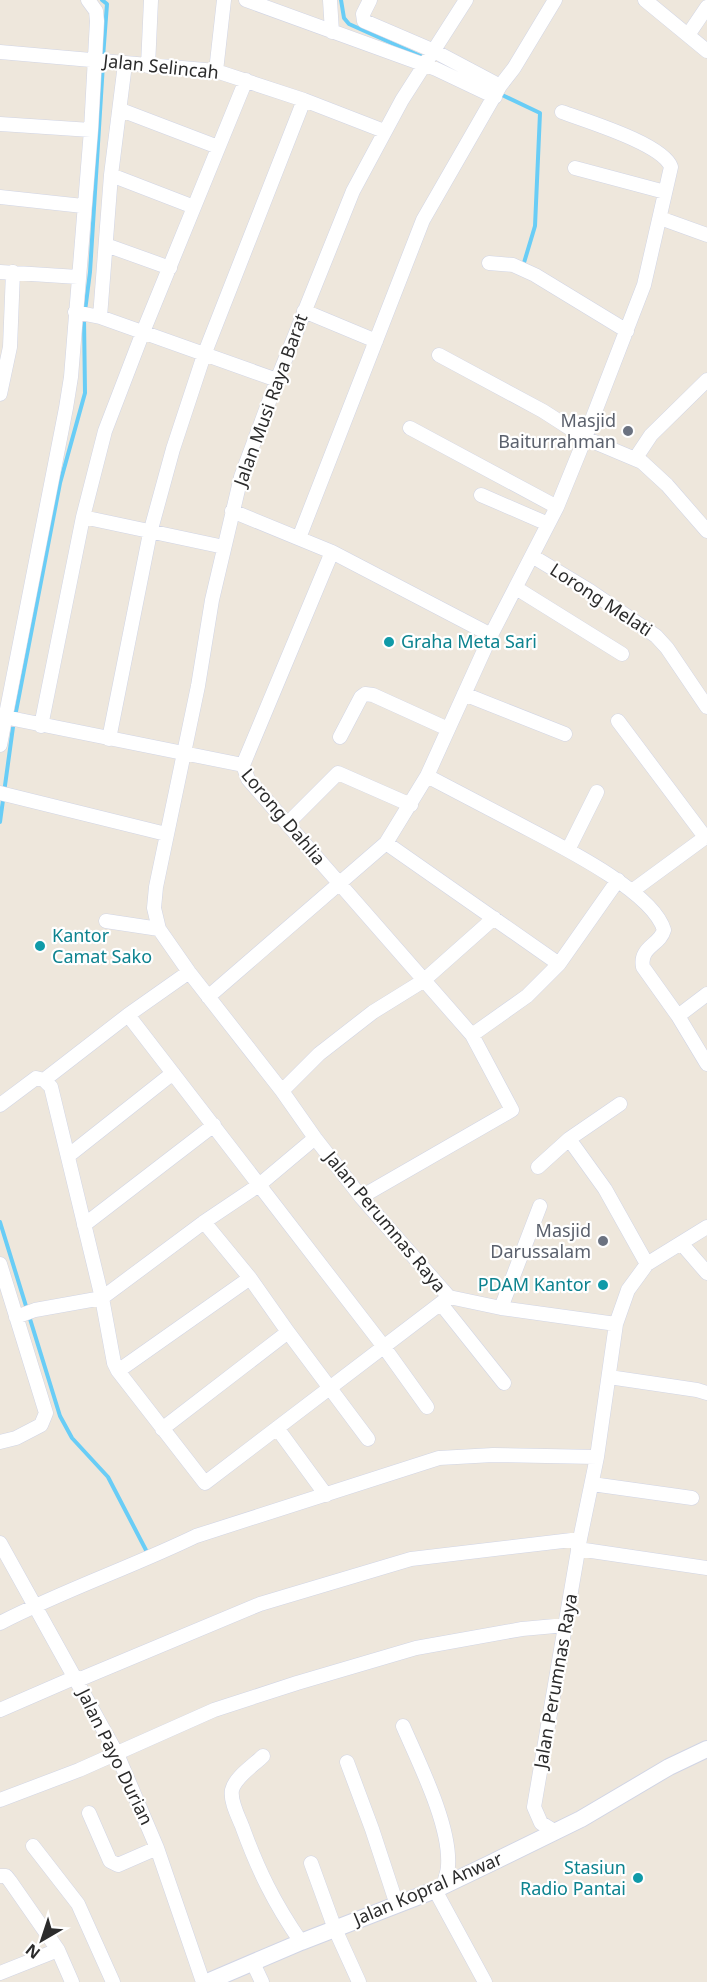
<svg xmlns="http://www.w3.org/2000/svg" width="707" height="1982" font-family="'Noto Sans',sans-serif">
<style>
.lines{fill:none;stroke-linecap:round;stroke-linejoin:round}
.stream{stroke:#69cdf6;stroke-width:4}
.minor-casing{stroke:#d1d5e5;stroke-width:15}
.tertiary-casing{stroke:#d1d5e5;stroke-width:18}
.minor{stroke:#fff;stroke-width:14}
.tertiary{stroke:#fff;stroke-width:16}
.worship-dot{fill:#6b7280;stroke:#fff;stroke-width:2}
.culture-dot{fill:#0f9aa8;stroke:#fff;stroke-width:2}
.labels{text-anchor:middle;stroke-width:4.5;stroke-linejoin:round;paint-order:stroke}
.street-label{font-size:18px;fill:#2b2b2b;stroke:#fff}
.worship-label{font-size:18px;fill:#5b616d;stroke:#fff;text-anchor:end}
.culture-label{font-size:18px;fill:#0d838f;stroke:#fff;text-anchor:start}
</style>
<rect width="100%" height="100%" fill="#eee7dc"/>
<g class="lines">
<!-- stream -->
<path class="stream" d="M102,0L107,4L103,57
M341,0L344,18L349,24L425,58
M500,94L540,113L535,226L523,266
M85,311L90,272L103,64
M0,822L13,727L60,483L85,393L84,318
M0,1222L60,1416L72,1438L108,1477L148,1554"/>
<defs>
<path id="minor" d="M246,0L436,69L495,97
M330,0L332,32
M370,0L363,14L364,21L434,51L500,86
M466,0L402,100L353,191L277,380L241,477L212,600L198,686L156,887L154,908L159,929L189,972L282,1091L315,1138L361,1197L449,1297L501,1308L616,1324
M645,0L707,51
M688,35L707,7
M0,52L216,71L304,100L384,131
M148,66L151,0
M216,71L224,0
M121,110L218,147
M0,124L91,130
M575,168L665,192
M111,175L194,207
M0,197L83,206
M660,218L707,235
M106,245L170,268
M489,263L513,265L535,275L627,331
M0,272L78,277
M304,311L376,341
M75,312L100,317L277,380
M100,317L111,175L125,64
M439,355L543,411L585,438L642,462L667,485L707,531
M0,394L10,347L13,272
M410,428L557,507
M635,459L651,435L707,380
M481,495L548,524
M232,511L332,552L491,635
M83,517L224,547
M299,538L423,220L500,86L514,68L555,0
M532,556L590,591L656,636L667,648L707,707
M516,588L622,654
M464,694L565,734
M0,716L243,765L248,779L472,1035L512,1110L361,1197
M618,721L705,837
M41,726L83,517L105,431L143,332L246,80
M340,737L361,697L365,694L373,695L448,729
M109,739L150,533L173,449L204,355L304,100
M0,745L66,408L71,377L91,130L97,21L96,11L88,0
M243,765L332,552
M427,776C456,791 484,806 513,821C550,841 652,889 664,930C660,945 639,947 643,967L678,1016L707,1064
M0,793L166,834
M294,817L338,773L411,805
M386,843L559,964
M568,850L597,792
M632,891L707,836
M106,921L159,929
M208,997L386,843L427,776L491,635L557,507L579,453L644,285L671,167C663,144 586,121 562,112
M128,1015L189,972
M678,1016L707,994
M472,1035L527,996L559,964L618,880
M44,1080L128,1015L384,1347L427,1407
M282,1091L319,1054L373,1012L423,981L494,918
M620,1104L569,1139L605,1189L647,1264
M0,1105L36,1078L44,1080L51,1087L102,1298L114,1363L118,1371L205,1483L449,1297
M68,1156L173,1073
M538,1167L569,1139
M204,1222L250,1278L288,1332L368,1439
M84,1225L214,1125
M681,1243L707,1273
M0,1264L46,1413L41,1425L16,1438L0,1442
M441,1304L504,1383
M501,1308L540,1206
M16,1317L35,1310L102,1298L204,1222L259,1185L315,1138
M118,1371L250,1278
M609,1377L697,1390L707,1393
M277,1428L326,1495
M162,1429L288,1332
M592,1484L692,1498
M0,1543L117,1754L157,1848L203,1982
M578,1549L707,1568
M0,1623C64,1590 132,1567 196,1536L439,1458L493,1455L597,1457
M78,1680L260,1604L411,1559L580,1539
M0,1710L76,1677
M403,1726C419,1763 451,1826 448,1866C448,1872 445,1878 444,1884
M263,1756C254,1765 235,1777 232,1790C230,1801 238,1816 242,1826C258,1870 274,1903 301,1942
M347,1762L372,1829L397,1905
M0,1800L79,1770L214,1710L297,1683L416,1648L522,1629L566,1625
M89,1813L110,1861L118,1865L157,1848
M554,1831L541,1823L534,1807L580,1539L597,1457L616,1324L628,1290L647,1264L707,1227
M33,1846L78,1904L113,1982
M311,1863L335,1929L359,1982
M0,1876H6L10,1881L58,1950L72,1982
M435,1890L485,1982
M253,1963L262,1982
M0,1973L58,1950"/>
<path id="tertiary" d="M207,1982L301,1942L435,1890L487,1865L581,1819L669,1767L707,1749"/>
</defs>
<!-- minor casing -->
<use href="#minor" class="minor-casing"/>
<!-- tertiary casing -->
<use href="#tertiary" class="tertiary-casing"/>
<!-- minor -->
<use href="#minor" class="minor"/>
<!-- tertiary -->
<use href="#tertiary" class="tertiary"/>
</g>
<!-- markers -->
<g class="worship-dot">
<circle cx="628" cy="431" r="6"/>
<circle cx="603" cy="1241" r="6"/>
</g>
<g class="culture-dot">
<circle cx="389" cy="642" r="6"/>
<circle cx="40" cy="946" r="6"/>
<circle cx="603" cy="1285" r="6"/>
<circle cx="638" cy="1878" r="6"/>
</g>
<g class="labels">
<!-- street labels -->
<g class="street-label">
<text transform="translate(161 67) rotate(6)" y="6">Jalan Selincah</text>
<text transform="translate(271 400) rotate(-70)" y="6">Jalan Musi Raya Barat</text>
<text transform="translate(601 600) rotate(33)" y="6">Lorong Melati</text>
<text transform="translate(283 817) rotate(50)" y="6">Lorong Dahlia</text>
<text transform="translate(385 1222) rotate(50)" y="6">Jalan Perumnas Raya</text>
<text transform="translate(556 1681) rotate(-80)" y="6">Jalan Perumnas Raya</text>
<text transform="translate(115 1757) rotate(64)" y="6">Jalan Payo Durian</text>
<text transform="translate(428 1889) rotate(-23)" y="6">Jalan Kopral Anwar</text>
</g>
<!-- worship labels -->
<g class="worship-label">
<text x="616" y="427">Masjid<tspan x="616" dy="21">Baiturrahman</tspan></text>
<text x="591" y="1237">Masjid<tspan x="591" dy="21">Darussalam</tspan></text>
</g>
<!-- culture labels -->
<g class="culture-label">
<text x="401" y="648">Graha Meta Sari</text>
<text x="52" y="942">Kantor<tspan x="52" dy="21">Camat Sako</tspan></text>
<text x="591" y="1291" text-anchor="end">PDAM Kantor</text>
<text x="626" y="1874" text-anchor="end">Stasiun<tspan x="626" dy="21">Radio Pantai</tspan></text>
</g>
</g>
<!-- north arrow -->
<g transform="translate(42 1940) rotate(219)" stroke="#ffffff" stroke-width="4.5" paint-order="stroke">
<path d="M0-4.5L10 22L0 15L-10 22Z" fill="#2b2b2b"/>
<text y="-9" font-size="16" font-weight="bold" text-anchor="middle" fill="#2b2b2b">N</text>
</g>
</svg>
